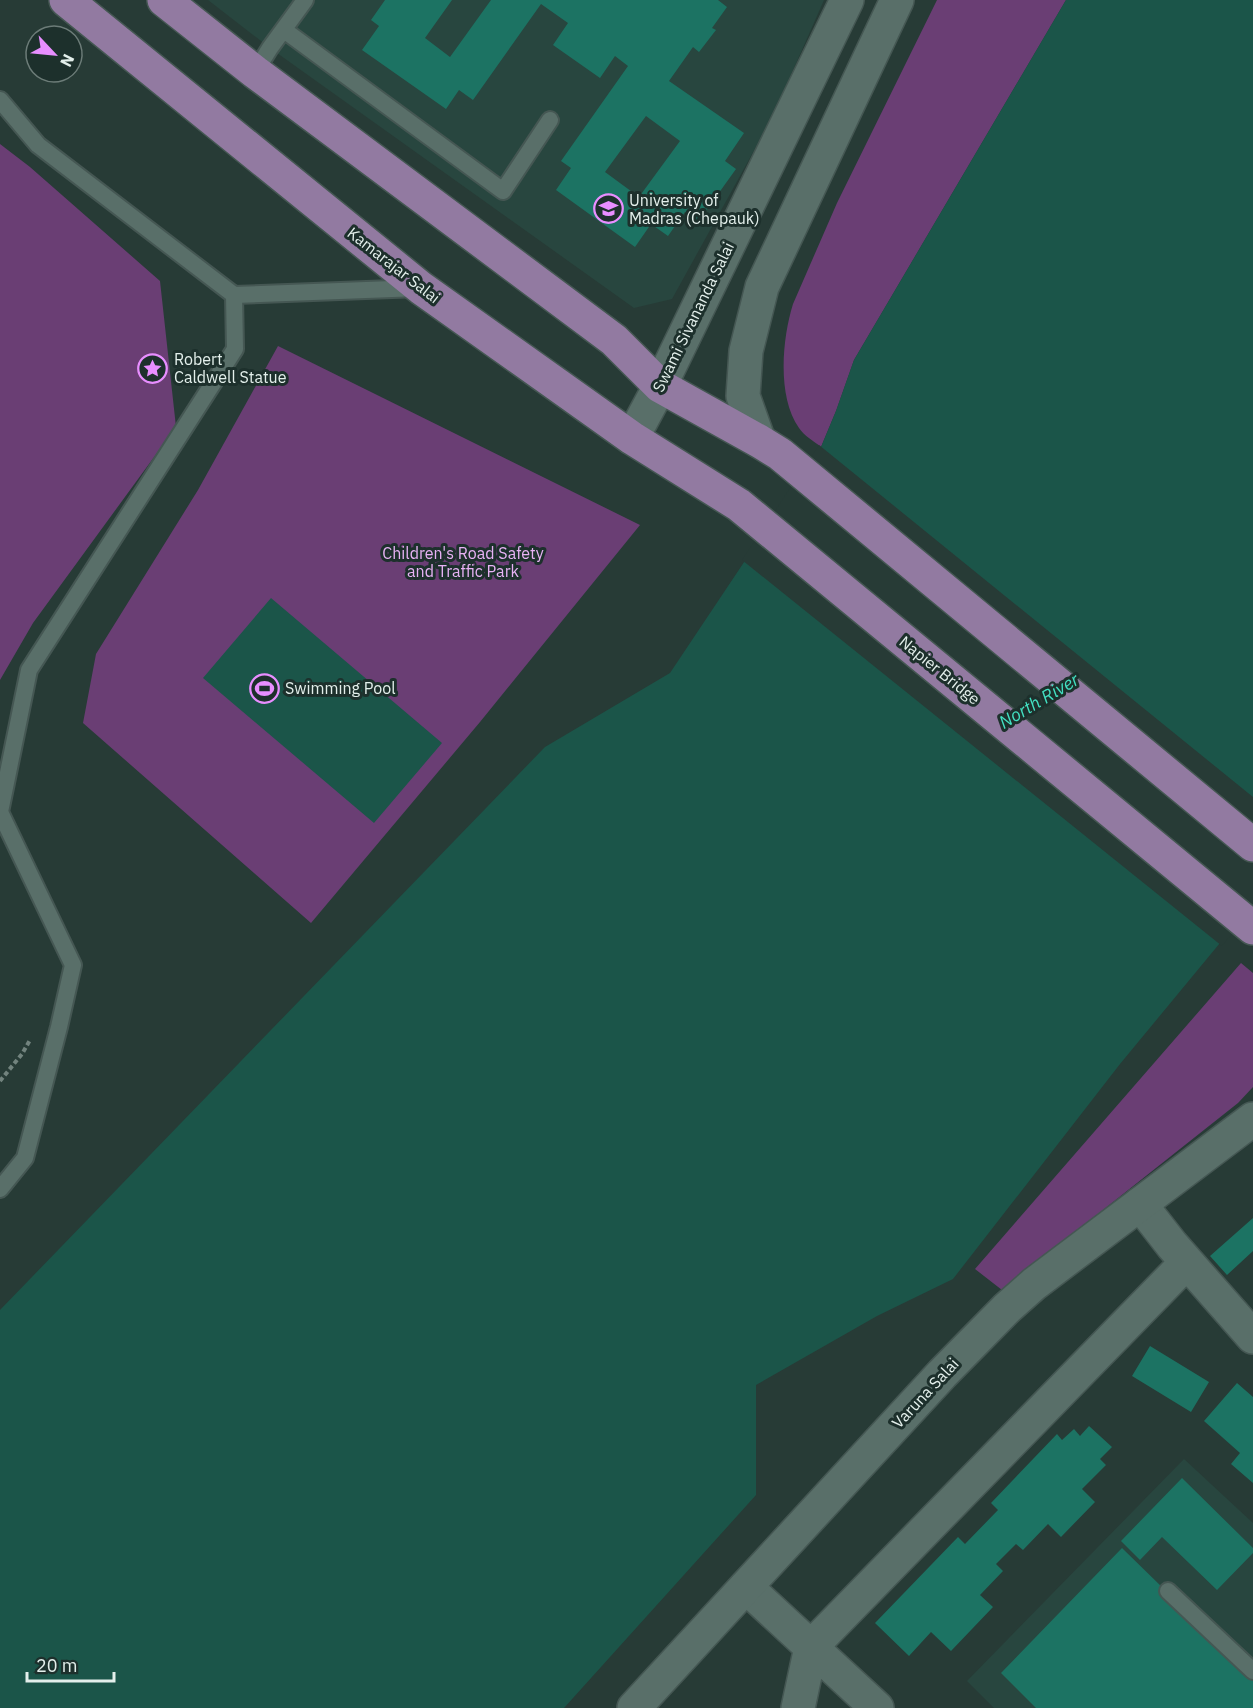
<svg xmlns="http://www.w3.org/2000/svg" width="1253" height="1708" font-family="'IBM Plex Sans',sans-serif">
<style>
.built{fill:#28463f}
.green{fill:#6a3e74}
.water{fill:#1b5549}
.pier{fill:#273b36}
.building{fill:#1c7363;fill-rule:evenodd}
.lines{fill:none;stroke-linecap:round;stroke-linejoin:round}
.lane-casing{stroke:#455753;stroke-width:20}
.street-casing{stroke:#455753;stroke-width:36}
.secondary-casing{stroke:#455753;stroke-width:36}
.primary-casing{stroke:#455753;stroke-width:36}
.path{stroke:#72837e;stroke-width:4;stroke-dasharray:4.5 3;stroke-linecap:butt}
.lane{stroke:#596f69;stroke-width:16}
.street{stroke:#596f69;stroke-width:33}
.secondary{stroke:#596f69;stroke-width:33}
.primary{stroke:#927aa1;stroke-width:33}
.labels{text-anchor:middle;stroke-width:6;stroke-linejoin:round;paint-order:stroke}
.poi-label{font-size:16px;fill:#e3efeb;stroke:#1d302c;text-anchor:start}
.street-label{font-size:16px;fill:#e3efeb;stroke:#1d302c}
.park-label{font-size:16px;fill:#e8b2f5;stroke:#1d302c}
.water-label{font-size:18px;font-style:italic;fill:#43e0c2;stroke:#1d302c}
</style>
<rect width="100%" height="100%" fill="#273b36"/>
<!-- built -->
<path class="built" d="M208,0H824L772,118L672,299L634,308L270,48Z
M1184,1459L1253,1523V1708H994L967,1681Z"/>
<!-- green -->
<path class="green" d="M937,0H1066L854,360L836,411L821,447C814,441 804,436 799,428C777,397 782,339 793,304L837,203Z
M0,144L30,167L160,281L176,427L33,623L0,680Z
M278,346L640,525L480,722L311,923L83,723L96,654L198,490Z
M1241,963L1253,973V1087L1238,1103L1002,1290L975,1269Z"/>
<!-- water -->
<path class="water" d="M1066,0H1253V903L1120,1064L953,1279L877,1316L756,1385V1495L564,1708H0V1310L545,747L670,673L821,447L836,411L854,360Z
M271,598L442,743L374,823L203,678Z"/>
<!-- pier -->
<path class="pier" d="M819,445L1253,797V908L1222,946L742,560Z"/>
<!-- building -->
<path class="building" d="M385,0H452L425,38L450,57L491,0H718L727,7L712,28L716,30L699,52L693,47L669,81L744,133L725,161L736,169L698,222L685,212L668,236L651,224L635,247L556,190L571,168L561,161L628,66L615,56L600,78L553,45L568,23L541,4L473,100L459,90L446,109L362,50L379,26L371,20ZM646,116L680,141L639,197L605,172Z
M1253,1218V1251L1227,1275L1210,1256Z
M1150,1346L1209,1382L1191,1412L1132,1376Z
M1237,1383L1253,1397V1483L1231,1464L1240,1453L1204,1421Z
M1089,1426L1112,1447L1100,1459L1106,1465L1082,1489L1095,1502L1061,1537L1048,1524L1023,1550L1016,1544L996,1564L1003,1571L980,1595L993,1607L951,1651L931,1632L909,1656L875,1623L958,1537L965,1544L998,1510L991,1503L1057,1434L1062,1440L1074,1429L1080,1436Z
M1182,1478L1253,1548V1553L1217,1590L1162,1537L1140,1560L1121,1541Z
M1122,1548L1253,1676V1708H1036L1001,1673Z"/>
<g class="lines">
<defs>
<path id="lane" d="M284,30L503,191L550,120
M255,72L270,48L305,0
M0,100L38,145L234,295L419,288
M0,812L29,670L235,349L234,295
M0,812L73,965L59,1027L25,1158L0,1189
M1168,1591L1253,1671"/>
<path id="street" d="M1140,1204L1172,1245L1253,1337
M746,1587L877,1708
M798,1708L811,1647L1187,1262"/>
<path id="secondary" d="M632,438L660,386L847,0
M759,441L743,396L746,351L762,287L897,0
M634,1708L942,1374L1007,1308L1034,1284L1253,1119"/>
<path id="primary" d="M66,0L421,288L632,438L739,505L1253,928
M164,0L255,72L614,340L660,386L759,441L780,454L1253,845"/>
</defs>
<!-- lane casing -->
<use href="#lane" class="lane-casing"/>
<!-- street casing -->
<use href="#street" class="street-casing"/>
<!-- secondary casing -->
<use href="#secondary" class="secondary-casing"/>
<!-- primary casing -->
<use href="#primary" class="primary-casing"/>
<!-- path -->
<path class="path" d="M0,1081L22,1054L30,1040"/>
<!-- lane -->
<use href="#lane" class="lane"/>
<!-- street -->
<use href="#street" class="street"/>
<!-- secondary -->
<use href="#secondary" class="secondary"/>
<!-- primary -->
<use href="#primary" class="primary"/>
</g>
<!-- icons -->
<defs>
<symbol id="university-ring" viewBox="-11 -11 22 22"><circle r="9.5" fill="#1d302c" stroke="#e88eff" stroke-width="1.5"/><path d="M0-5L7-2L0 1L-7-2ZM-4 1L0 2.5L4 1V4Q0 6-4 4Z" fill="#e88eff"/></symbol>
<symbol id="sight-ring" viewBox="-11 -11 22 22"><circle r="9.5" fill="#1d302c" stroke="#e88eff" stroke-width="1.5"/><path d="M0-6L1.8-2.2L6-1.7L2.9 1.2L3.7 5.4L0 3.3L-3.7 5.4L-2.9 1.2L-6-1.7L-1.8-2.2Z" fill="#e88eff"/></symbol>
<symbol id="stadium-ring" viewBox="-11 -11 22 22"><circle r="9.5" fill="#1d302c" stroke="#e88eff" stroke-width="1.5"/><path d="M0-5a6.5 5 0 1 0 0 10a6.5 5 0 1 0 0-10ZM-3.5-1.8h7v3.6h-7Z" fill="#e88eff"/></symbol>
</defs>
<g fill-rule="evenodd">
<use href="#university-ring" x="592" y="192" width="33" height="33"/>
<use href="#sight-ring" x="136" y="352" width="33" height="33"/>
<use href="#stadium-ring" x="248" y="672" width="33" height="33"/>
</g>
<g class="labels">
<!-- poi labels -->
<g class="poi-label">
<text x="629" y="206">University of<tspan x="629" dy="18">Madras (Chepauk)</tspan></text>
<text x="174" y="365">Robert<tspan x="174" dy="18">Caldwell Statue</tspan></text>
<text x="285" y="694">Swimming Pool</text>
</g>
<!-- street labels -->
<g class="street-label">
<text transform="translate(394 265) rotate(38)" y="6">Kamarajar Salai</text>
<text transform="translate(693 317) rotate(-64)" y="6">Swami Sivananda Salai</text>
<text transform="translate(940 670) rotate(39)" y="6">Napier Bridge</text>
<text transform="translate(925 1393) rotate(-47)" y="6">Varuna Salai</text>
</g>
<!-- park labels -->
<g class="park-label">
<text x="463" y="559">Children's Road Safety<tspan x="463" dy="18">and Traffic Park</tspan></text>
</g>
<!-- water labels -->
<g class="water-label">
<text transform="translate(1039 701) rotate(-31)" y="6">North River</text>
</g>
</g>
<!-- north arrow -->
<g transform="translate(54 54) rotate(116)"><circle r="28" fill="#1d302c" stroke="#6c7c78" stroke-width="1.5"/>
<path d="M0-4.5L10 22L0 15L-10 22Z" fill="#e88eff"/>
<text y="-9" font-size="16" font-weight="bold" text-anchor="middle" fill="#e3efeb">N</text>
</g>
<!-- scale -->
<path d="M27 1672v9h87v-9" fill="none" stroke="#e3efeb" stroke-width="3"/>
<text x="36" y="1672" font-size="18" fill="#e3efeb" stroke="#1d302c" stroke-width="4.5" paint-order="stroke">20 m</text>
</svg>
